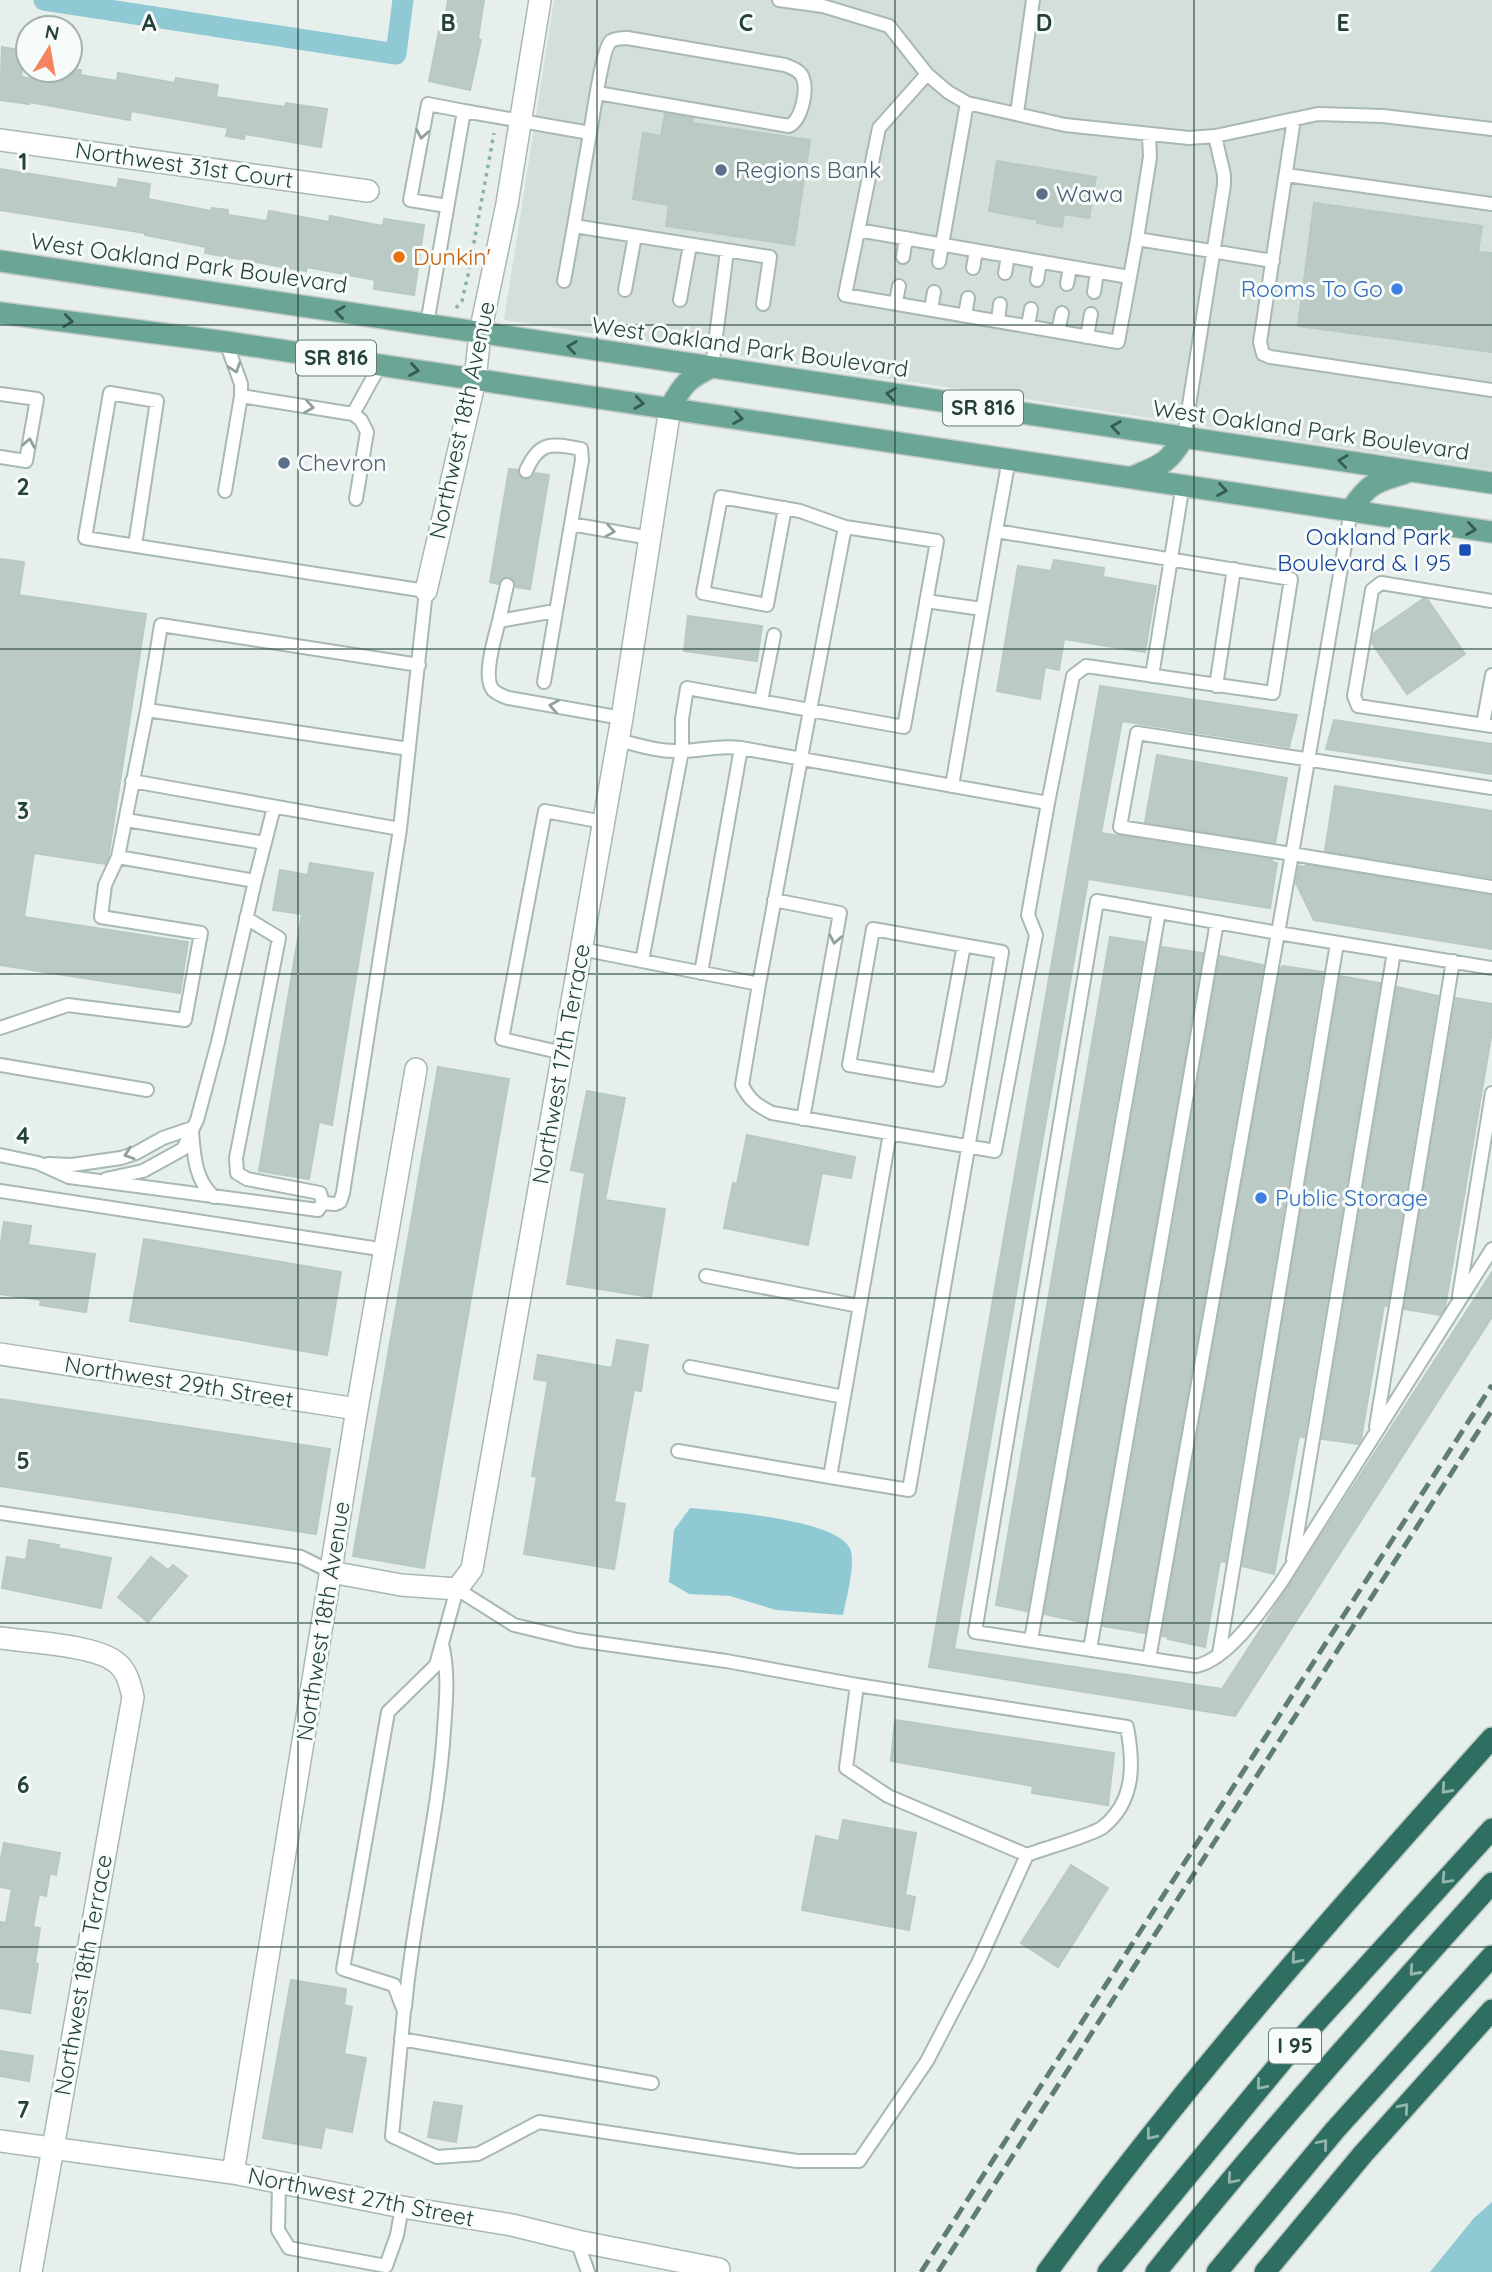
<svg xmlns="http://www.w3.org/2000/svg" width="1492" height="2272" font-family="Quicksand,sans-serif">
<style>
.built{fill:#d4dfda}
.water{fill:#8ec9d4}
.lines{fill:none;stroke-linecap:round;stroke-linejoin:round}
.canal{stroke:#8ec9d4;stroke-width:21}
.building{fill:#bbcac4;stroke:#b8c9c2;stroke-width:2}
.service-casing{stroke:#a8b8b2;stroke-width:16}
.minor-casing{stroke:#a8b8b2;stroke-width:24}
.primary-casing{stroke:#c2cac8;stroke-width:24}
.motorway-casing{stroke:#c2cac8;stroke-width:24}
.path{stroke:#86b3a5;stroke-width:3.5;stroke-dasharray:3.5 5;stroke-linecap:butt}
.service{stroke:#fff;stroke-width:12}
.minor{stroke:#fff;stroke-width:21}
.primary{stroke:#6aa596;stroke-width:21}
.motorway{stroke:#2f6f62;stroke-width:21}
.rail{stroke:#5f7d75;stroke-width:5;stroke-dasharray:14 7;stroke-linecap:butt}
.oneway{stroke:#92a09c}
.oneway2{stroke:#365b51}
.oneway3{stroke:#93b5ae}
.grid{fill:none;stroke:#24423a;stroke-width:2;stroke-opacity:0.55}
.service-dot{fill:#5c6f8a;stroke:#f7fbf9;stroke-width:2.5}
.food-dot{fill:#e8710a;stroke:#f7fbf9;stroke-width:2.5}
.shop-dot{fill:#3f7fe0;stroke:#f7fbf9;stroke-width:2.5}
.transit-dot{fill:#1a4fb4;stroke:#f7fbf9;stroke-width:2.5}
.labels{text-anchor:middle;stroke-width:6;stroke-linejoin:round;paint-order:stroke}
.shield{fill:#f7fbf9;stroke:#637a73;stroke-width:2}
.shield-label{font-size:21px;font-weight:bold;fill:#24423a}
.street-label{font-size:23px;fill:#24423a;stroke:#f7fbf9}
.service-label{font-size:23px;fill:#4e5e75;stroke:#f7fbf9;text-anchor:start}
.food-label{font-size:23px;fill:#c56008;stroke:#f7fbf9;text-anchor:start}
.shop-label{font-size:23px;fill:#366cbe;stroke:#f7fbf9;text-anchor:end}
.transit-label{font-size:23px;fill:#164399;stroke:#f7fbf9;text-anchor:end}
.grid-label{font-size:23px;text-anchor:middle;font-weight:bold;fill:#24423a;stroke:#f7fbf9;stroke-width:6;stroke-linejoin:round;paint-order:stroke}
</style>
<rect width="100%" height="100%" fill="#e6efeb"/>
<!-- built -->
<path class="built" d="M554,0H1492V470L504,320Z"/>
<!-- water -->
<path class="water" d="M690,1508C720,1511 842,1519 851,1551C855,1568 846,1599 843,1615L776,1610L730,1596L689,1594L669,1582L674,1530Z
M1492,2202V2272H1430L1474,2218Z"/>
<g class="lines">
<!-- canal -->
<path class="canal" d="M44,0L396,54L403,0"/>
</g>
<!-- building -->
<path class="building" d="M448,0H484L478,39L481,40L470,90L429,81L439,31L443,32Z
M2,47L25,51L21,77L60,83L62,70H81L80,75L117,81L118,73L175,83L176,78L218,85L216,97L285,107L286,103L327,109L321,147L245,134L244,139L226,136L228,128L131,111L130,120L29,102V104L0,100Z
M665,114L693,118L692,123L810,140L794,245L666,226L669,205L633,199L643,133L661,136Z
M997,161L1096,177L1089,218L1064,214L1062,227L1037,223L1038,220L989,211Z
M0,169L117,188L119,179L150,184L148,199L211,211L212,208L228,210V215L267,221L269,211L329,222L330,216L383,226L384,219L424,225L414,295L374,289L375,280L307,267L306,271L205,253L206,247L145,235V233L0,210Z
M1314,203L1482,226L1478,252L1492,253V352L1298,326Z
M509,469L518,470L519,476L526,480L531,478L535,473L549,475L530,589L516,587L513,579L508,576L501,579L498,584L490,582Z
M0,559L24,562L19,595L146,614L108,859L105,864L34,853L24,917L188,942L180,993L0,965Z
M1054,560L1104,568L1103,577L1156,586L1145,652L1064,639L1059,670L1045,667L1040,699L997,691L1018,566L1051,571Z
M1423,599H1427L1465,654L1407,694L1372,643L1374,633Z
M688,616L762,626L757,661L684,651Z
M1100,686L1297,715L1289,747L1122,721L1101,833L1272,860V862L1277,863L1270,908L1088,879L954,1649L1222,1689L1492,1272V1317L1235,1716L929,1667Z
M1334,720L1492,744V774L1326,749Z
M1157,755L1287,778L1275,843L1145,822Z
M1335,786L1492,811V878L1325,851Z
M310,863L373,873L332,1125L319,1122L309,1179L259,1171L302,914L273,910L280,870L308,875Z
M1306,865L1492,896V949L1314,920L1296,883L1299,866L1305,867Z
M1110,937L1144,942V944L1027,1611L996,1605Z
M1162,947L1203,953L1086,1623L1044,1614Z
M1220,956L1263,965L1145,1633L1103,1626Z
M1283,966L1323,972L1225,1562L1220,1561L1205,1647L1168,1639V1637L1162,1636L1280,969Z
M1340,976L1380,983L1304,1437L1299,1436L1274,1574L1242,1566Z
M1397,987L1438,996L1387,1306L1384,1305L1361,1439L1358,1444L1322,1439Z
M1456,998L1492,1004V1031L1445,1308L1440,1315L1404,1309Z
M438,1067L509,1079L424,1568L353,1556Z
M587,1091L625,1098L605,1200L665,1209L651,1297L567,1284L585,1173L571,1170Z
M747,1135L855,1157L851,1178L822,1173L808,1245L724,1228L733,1183L737,1184Z
M4,1222L31,1226L28,1245L95,1254L86,1312L40,1305L41,1300L0,1294V1249Z
M144,1239L341,1272L327,1355L130,1321Z
M617,1340L648,1345L641,1391L634,1390L614,1502L625,1504L614,1569L524,1554L537,1477L532,1476L548,1381L534,1379L538,1355L612,1368Z
M0,1399L330,1449L316,1534L0,1486Z
M29,1540L59,1545L58,1548L111,1558L101,1608L2,1588L7,1557L26,1560Z
M151,1557L168,1570L173,1565L187,1576L148,1622L118,1597Z
M895,1720L1114,1753L1108,1805L1032,1793L1033,1786L891,1761Z
M843,1820L916,1833L905,1895L915,1897L909,1930L802,1910L816,1836L839,1841Z
M4,1843L60,1853L56,1875L50,1873L46,1896L39,1894L33,1927L40,1928L35,1963L38,1964L30,2013L0,2008V1922L6,1923L12,1889L0,1887V1863Z
M1071,1865L1108,1888L1058,1967L1021,1943Z
M291,1980L346,1989L344,2005L352,2007L344,2054L366,2058L352,2132L325,2127L321,2148L263,2138Z
M0,2051L33,2056L29,2081L0,2076Z
M434,2102L462,2106L456,2142L428,2137Z"/>
<g class="lines">
<defs>
<path id="service" d="M779,0L823,6L889,26L927,74L948,92L967,103L1065,125L1189,138L1215,136L1318,114L1383,116L1492,129
M927,74L879,128L845,295L1118,342L1137,239
M1017,113L1033,0
M1294,119L1260,342L1263,354L1270,357L1492,390
M590,133C593,118 602,48 611,41C616,38 622,38 627,38L785,65C792,68 800,70 803,78C808,92 801,120 789,126L597,93
M1149,135L1150,157L1137,239L1273,261
M1286,175L1492,204
M447,206L410,200L428,104L464,111
M858,230L1129,277
M903,257L906,238
M939,262L967,103
M973,268L976,251
M1005,273L1008,256
M1037,280L1040,262
M564,281L574,226L770,257L763,304
M1067,284L1070,267
M625,290L635,236
M1094,292L1097,272
M680,300L690,245
M896,302L899,286
M931,309L934,292
M965,315L968,298
M998,321L1000,304
M427,324L464,111L590,133L574,226
M1028,326L1031,309
M1058,332L1062,313
M1087,337L1091,314
M712,367L727,251
M0,394L37,399L26,461L0,457
M241,396L353,414L380,365
M353,414L361,420L367,432L356,499
M1184,437L1224,185V175L1215,136
M526,471C539,441 551,443 581,449L582,460L544,682
M225,491L241,396V384L226,342
M785,508L767,605L703,593L721,497L800,511L845,527L937,541L904,727L810,710L845,527
M1351,510L1292,854L1492,887
M571,524L650,538
M926,601L982,609
M1492,601L1381,583L1372,590L1354,696L1358,706L1492,726
M555,611L499,621C495,637 482,677 493,690C497,694 503,696 508,698L622,718
M499,621L507,585
M1152,676L1183,484
M1216,686L1234,569
M761,701L774,635
M147,710L118,857L255,881L274,807
M1483,724L1492,675
M618,740C638,745 658,752 679,751C703,751 715,745 741,748L1048,803L1073,676L1086,666L1273,693L1291,579L996,531L1009,459
M409,749L147,710L161,625L419,665
M132,781L400,829L426,591L85,538L110,393L157,401L135,545
M952,786L996,531
M126,820L265,843
M774,900L840,913L803,1119
M581,949L642,961L682,751V719L687,688L810,710L759,984L642,961
M1492,968L1278,933L1097,901L975,1632L1196,1666C1229,1659 1263,1608 1282,1581L1492,1249
M701,973L741,748
M759,984L742,1085C749,1100 758,1106 772,1113L995,1151L1036,935L1028,915L1048,803
M0,1028L68,1005L185,1020L201,933L101,917L105,885L118,857
M563,1053L502,1039L545,811L603,822
M0,1065L147,1090
M192,1132C194,1156 195,1180 214,1197
M890,1133L830,1477L909,1490L1002,952L873,929L849,1065L939,1080L964,945
M0,1155L38,1163L69,1177L318,1210L323,1203L320,1193L247,1179L237,1173L236,1158L279,938L246,918
M48,1164L72,1165L121,1158L136,1153L163,1138L192,1128
M106,1179L143,1171L183,1149L197,1120L218,1042L255,881
M0,1191L386,1250
M323,1203L335,1204L340,1202L343,1193L400,829
M706,1276L859,1306
M1459,1296L1492,1093
M690,1367L844,1397
M1376,1427L1453,961
M678,1451L830,1477
M0,1513L301,1557L331,1572
M1293,1559L1394,952
M1031,1640L1159,912
M1090,1649L1217,922
M1219,1654L1337,943
M1149,1659L1292,854L1120,827L1137,733L1492,788
M857,1685L846,1768L888,1796L1027,1855C1042,1849 1093,1835 1103,1827C1135,1801 1134,1764 1127,1727L857,1685L726,1661L577,1640L514,1625L457,1589L436,1665L388,1712L343,1969L394,1985L404,2011L392,2136L437,2157L478,2154L539,2122L797,2161H859L927,2061L978,1963L1027,1855
M405,2007C413,1914 438,1823 444,1730C446,1700 449,1673 442,1644
M401,2039L652,2083
M279,2183L278,2230L289,2248L386,2266L397,2235L402,2207
M577,2241L588,2272"/>
<path id="minor" d="M0,140L368,191
M426,591L475,380L480,333L507,204L540,0
M0,1354L357,1409
M331,1572L401,1585L457,1589L472,1569L622,718L670,408
M0,1638C28,1642 97,1645 117,1663C127,1671 130,1684 133,1697L31,2272
M0,2141L233,2173L402,2207L512,2225L577,2241L719,2269
M233,2173L357,1409L416,1069"/>
<path id="primary" d="M0,261L1492,483
M0,313L226,342L1492,532
M670,408C683,384 688,378 712,367
M1132,477C1161,465 1167,465 1184,437
M1351,510C1369,483 1375,482 1405,473"/>
<path id="motorway" d="M1047,2272C1184,2084 1337,1911 1492,1738
M1108,2272L1291,2050L1492,1829
M1156,2272C1263,2138 1377,2011 1492,1883
M1217,2272L1335,2130L1492,1956
M1265,2272L1363,2154L1492,2010"/>
</defs>
<!-- service casing -->
<use href="#service" class="service-casing"/>
<!-- minor casing -->
<use href="#minor" class="minor-casing"/>
<!-- primary casing -->
<use href="#primary" class="primary-casing"/>
<!-- motorway casing -->
<use href="#motorway" class="motorway-casing"/>
<!-- path -->
<path class="path" d="M456,308L462,301L468,275L494,133"/>
<!-- service -->
<use href="#service" class="service"/>
<!-- minor -->
<use href="#minor" class="minor"/>
<!-- primary -->
<use href="#primary" class="primary"/>
<!-- motorway -->
<use href="#motorway" class="motorway"/>
<!-- rail -->
<path class="rail" d="M921,2272L1492,1385
M938,2272L1492,1410"/>
</g>
<!-- one-way arrows -->
<defs><path id="oneway-chevron" d="M-2-3.5L2.5 0L-2 3.5" fill="none" stroke-width="1.6" stroke-linecap="round" stroke-linejoin="round" transform="scale(1.75)"/></defs>
<g class="oneway">
<use href="#oneway-chevron" transform="translate(422 134) rotate(100)"/>
<use href="#oneway-chevron" transform="translate(235 368) rotate(71)"/>
<use href="#oneway-chevron" transform="translate(309 407) rotate(9)"/>
<use href="#oneway-chevron" transform="translate(29 443) rotate(-80)"/>
<use href="#oneway-chevron" transform="translate(610 531) rotate(10)"/>
<use href="#oneway-chevron" transform="translate(554 706) rotate(-170)"/>
<use href="#oneway-chevron" transform="translate(835 939) rotate(100)"/>
<use href="#oneway-chevron" transform="translate(129 1154) rotate(162)"/>
</g>
<g class="oneway2">
<use href="#oneway-chevron" transform="translate(340 312) rotate(-172)"/>
<use href="#oneway-chevron" transform="translate(68 321) rotate(7)"/>
<use href="#oneway-chevron" transform="translate(572 347) rotate(-172)"/>
<use href="#oneway-chevron" transform="translate(414 370) rotate(9)"/>
<use href="#oneway-chevron" transform="translate(891 394) rotate(-172)"/>
<use href="#oneway-chevron" transform="translate(639 403) rotate(8)"/>
<use href="#oneway-chevron" transform="translate(738 418) rotate(9)"/>
<use href="#oneway-chevron" transform="translate(1116 427) rotate(-172)"/>
<use href="#oneway-chevron" transform="translate(1343 461) rotate(-172)"/>
<use href="#oneway-chevron" transform="translate(1222 490) rotate(9)"/>
<use href="#oneway-chevron" transform="translate(1471 529) rotate(9)"/>
</g>
<g class="oneway3">
<use href="#oneway-chevron" transform="translate(1446 1789) rotate(132)"/>
<use href="#oneway-chevron" transform="translate(1446 1879) rotate(133)"/>
<use href="#oneway-chevron" transform="translate(1296 1959) rotate(131)"/>
<use href="#oneway-chevron" transform="translate(1414 1971) rotate(132)"/>
<use href="#oneway-chevron" transform="translate(1261 2085) rotate(131)"/>
<use href="#oneway-chevron" transform="translate(1404 2108) rotate(-49)"/>
<use href="#oneway-chevron" transform="translate(1151 2135) rotate(129)"/>
<use href="#oneway-chevron" transform="translate(1323 2144) rotate(-50)"/>
<use href="#oneway-chevron" transform="translate(1232 2179) rotate(131)"/>
</g>
<!-- grid -->
<path class="grid" d="M298,0V2272M597,0V2272M895,0V2272M1194,0V2272M0,325H1492M0,649H1492M0,974H1492M0,1298H1492M0,1623H1492M0,1947H1492"/>
<!-- markers -->
<g class="service-dot">
<circle cx="721" cy="170" r="7"/>
<circle cx="1042" cy="194" r="7"/>
<circle cx="284" cy="463" r="7"/>
</g>
<circle class="food-dot" cx="399" cy="257" r="7"/>
<g class="shop-dot">
<circle cx="1397" cy="289" r="7"/>
<circle cx="1261" cy="1198" r="7"/>
</g>
<rect class="transit-dot" x="1458" y="543" width="14" height="14" rx="3.5"/>
<g class="labels">
<!-- shield labels -->
<g class="shield">
<rect x="296" y="340.5" width="80" height="35" rx="5"/>
<rect x="943" y="390.5" width="80" height="35" rx="5"/>
<rect x="1269" y="2028.5" width="52" height="35" rx="5"/>
</g>
<g class="shield-label">
<text x="336" y="365">SR 816</text>
<text x="983" y="415">SR 816</text>
<text x="1295" y="2053">I 95</text>
</g>
<!-- street labels -->
<g class="street-label">
<text transform="translate(184 165) rotate(8)" y="8">Northwest 31st Court</text>
<text transform="translate(189 263) rotate(8)" y="8">West Oakland Park Boulevard</text>
<text transform="translate(750 347) rotate(8)" y="8">West Oakland Park Boulevard</text>
<text transform="translate(462 420) rotate(-78)" y="8">Northwest 18th Avenue</text>
<text transform="translate(1311 430) rotate(8)" y="8">West Oakland Park Boulevard</text>
<text transform="translate(561 1064) rotate(-80)" y="8">Northwest 17th Terrace</text>
<text transform="translate(179 1382) rotate(9)" y="8">Northwest 29th Street</text>
<text transform="translate(323 1621) rotate(-81)" y="8">Northwest 18th Avenue</text>
<text transform="translate(83 1975) rotate(-80)" y="8">Northwest 18th Terrace</text>
<text transform="translate(361 2197) rotate(11)" y="8">Northwest 27th Street</text>
</g>
<!-- service labels -->
<g class="service-label">
<text x="735" y="178">Regions Bank</text>
<text x="1056" y="202">Wawa</text>
<text x="298" y="471">Chevron</text>
</g>
<!-- food labels -->
<g class="food-label">
<text x="413" y="265">Dunkin'</text>
</g>
<!-- shop labels -->
<g class="shop-label">
<text x="1383" y="297">Rooms To Go</text>
<text x="1275" y="1206" text-anchor="start">Public Storage</text>
</g>
<!-- transit labels -->
<g class="transit-label">
<text x="1451" y="545">Oakland Park<tspan x="1451" dy="26">Boulevard &amp; I 95</tspan></text>
</g>
</g>
<g class="grid-label">
<text x="149" y="31">A</text>
<text x="448" y="31">B</text>
<text x="746" y="31">C</text>
<text x="1044" y="31">D</text>
<text x="1343" y="31">E</text>
<text x="23" y="170">1</text>
<text x="23" y="495">2</text>
<text x="23" y="819">3</text>
<text x="23" y="1144">4</text>
<text x="23" y="1469">5</text>
<text x="23" y="1793">6</text>
<text x="23" y="2118">7</text>
</g>
<!-- north arrow -->
<g transform="translate(49 49) rotate(11)"><circle r="33" fill="#f7fbf9" stroke="#a3b1ad" stroke-width="2"/>
<path d="M0-5L12 26L0 18L-12 26Z" fill="#f4845f"/>
<text y="-10" font-size="19" font-weight="bold" text-anchor="middle" fill="#24423a">N</text>
</g>
</svg>
